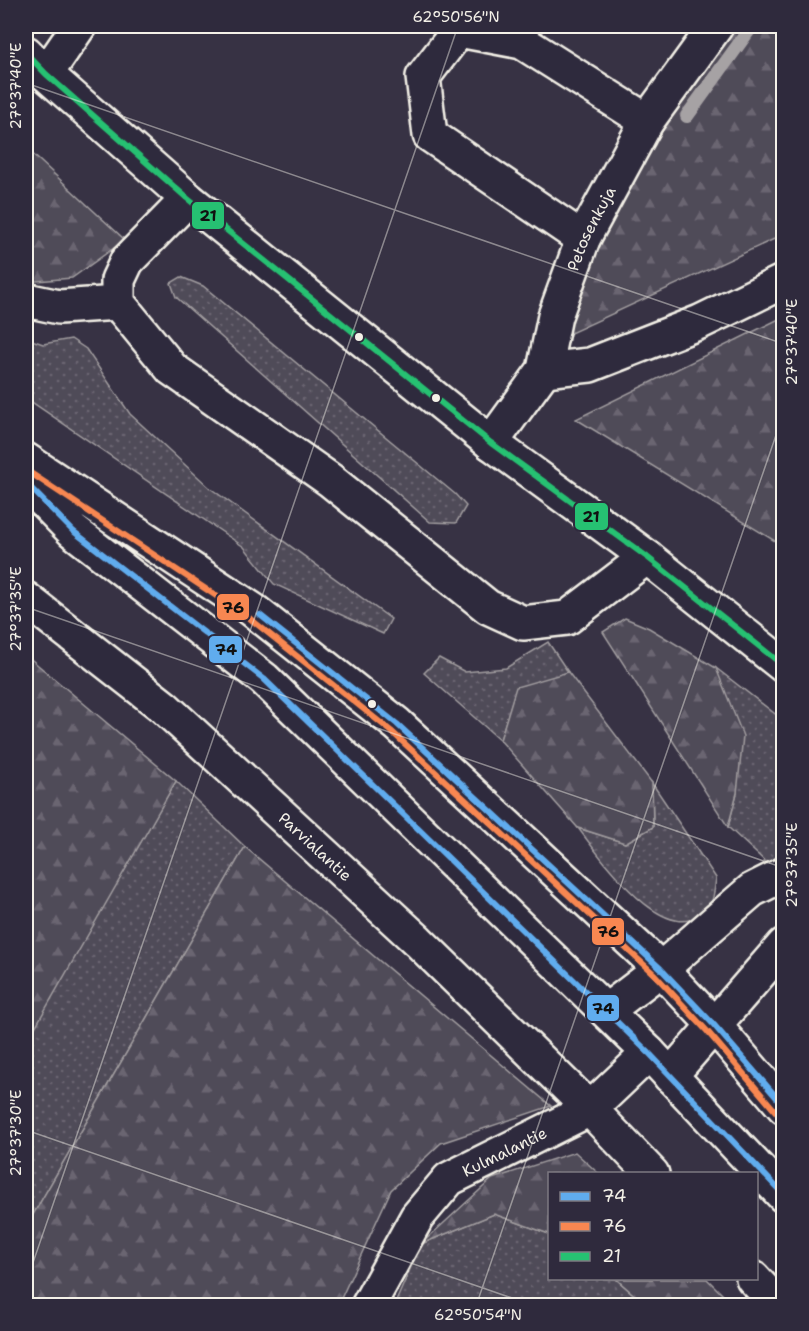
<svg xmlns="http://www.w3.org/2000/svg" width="809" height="1331" font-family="'Shantell Sans',sans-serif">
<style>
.grass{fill:url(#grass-dots);stroke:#a29ea0;stroke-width:1.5}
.forest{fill:url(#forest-firs);stroke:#a29ea0;stroke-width:1.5}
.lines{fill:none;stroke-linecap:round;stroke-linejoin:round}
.stream{stroke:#a6a2a4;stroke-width:14}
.minor-casing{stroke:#f4f1e8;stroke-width:38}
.major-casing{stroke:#f4f1e8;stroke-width:38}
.minor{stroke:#2f2a3d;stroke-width:33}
.major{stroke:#2f2a3d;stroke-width:33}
.bus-1-casing{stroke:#2f2a3d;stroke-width:10}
.bus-2-casing{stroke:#2f2a3d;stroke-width:10}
.bus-3-casing{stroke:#2f2a3d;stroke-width:10}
.bus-1{stroke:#60acee;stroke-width:6}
.bus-2{stroke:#f88751;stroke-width:6}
.bus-3{stroke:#26c172;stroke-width:6}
.ticks{fill:none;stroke:#f4f1e8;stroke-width:1.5;stroke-opacity:0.45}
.bus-dot{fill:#f4f1e8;stroke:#2f2a3d;stroke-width:2}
.labels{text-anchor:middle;stroke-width:4.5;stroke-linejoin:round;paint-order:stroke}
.street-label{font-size:16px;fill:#f4f1e8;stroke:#2f2a3d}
.line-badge{stroke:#2f2a3d;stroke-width:2}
.pale-badge-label{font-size:16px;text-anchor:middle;font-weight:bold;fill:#111}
.neatline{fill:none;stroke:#f4f1e8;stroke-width:2}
.ticks-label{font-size:15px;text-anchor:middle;fill:#f4f1e8}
</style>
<defs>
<pattern id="grass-dots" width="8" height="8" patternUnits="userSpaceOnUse" patternTransform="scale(1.5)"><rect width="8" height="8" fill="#504b59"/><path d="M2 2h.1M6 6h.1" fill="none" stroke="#6a6571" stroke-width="1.8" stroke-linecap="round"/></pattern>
<pattern id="forest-firs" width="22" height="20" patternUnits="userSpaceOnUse" patternTransform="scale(1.5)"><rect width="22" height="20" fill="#504b59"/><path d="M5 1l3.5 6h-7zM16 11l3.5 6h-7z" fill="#6a6571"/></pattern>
</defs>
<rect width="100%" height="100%" fill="#373244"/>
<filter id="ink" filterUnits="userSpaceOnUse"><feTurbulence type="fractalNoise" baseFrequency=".0167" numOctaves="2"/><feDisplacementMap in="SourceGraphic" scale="12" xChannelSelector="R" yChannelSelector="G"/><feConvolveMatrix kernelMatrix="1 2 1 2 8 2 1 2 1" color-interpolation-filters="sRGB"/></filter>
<g filter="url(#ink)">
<!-- grass -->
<path class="grass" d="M181,277L203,286L455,494L466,506L456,523L430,522L176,297L171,283Z
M26,338L43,344L71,339L86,349L130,414L210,488L391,619L383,634L274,584L244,547L26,398Z
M548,642L568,672L515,692L500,740L424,673L439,658L465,672L506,668Z
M716,668L783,720V852L768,864L728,827L737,793Z
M176,781L245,847L26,1227V1040Z
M652,783L716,878C715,885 714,899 710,905C670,960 600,856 578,828L625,843L653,827Z
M494,1214L549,1234L550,1278L616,1279L646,1305L394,1306L421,1244Z"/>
<!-- forest -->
<path class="forest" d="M731,26H783V235L547,344L649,141Z
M26,148L125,240L72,278L26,282Z
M783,317V546L576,419Z
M625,618L649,628L716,668L743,736L737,793L728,827L603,632Z
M26,655L176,781L26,1043Z
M568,672L652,783L653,827L625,843L578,828L500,740L516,687Z
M245,847L551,1106L441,1143L391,1190L338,1305H26V1227Z
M575,1152L598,1173L550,1174L549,1234L494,1214L421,1244L492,1179Z
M616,1279H707L733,1305H646Z"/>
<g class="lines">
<!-- stream -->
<path class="stream" d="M687,116L752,26"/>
<defs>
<g id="minor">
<path d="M26,53L46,74L188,199L491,443L647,557L784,666"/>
<path d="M46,74L79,26"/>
<path d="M188,199L127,261L118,280V303L172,369L330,480L488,607L523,623L567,618L647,557"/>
<path d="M583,239L430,135L423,77L459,30L522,42L647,121"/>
<path d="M26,300L59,307L118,303"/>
<path d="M544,370L590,365L700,322L784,281"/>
<path id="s1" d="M491,443L544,370L555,316L583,239L647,121L716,26"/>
<path id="s2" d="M26,599L164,707L418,941L590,1109L652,1174"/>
<path d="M606,1011L661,969L752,890L784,874"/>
<path d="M670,1076L784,945"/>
<path d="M753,1278L779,1306"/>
<path id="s3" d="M368,1306L417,1217L449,1179L590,1109L649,1053"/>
</g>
<path id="major" d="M26,460L253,610L397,724L661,969L714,1025L784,1107
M26,483L73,531L264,679L649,1053L784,1196"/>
</defs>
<!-- minor casing -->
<use href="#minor" class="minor-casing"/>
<!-- major casing -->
<use href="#major" class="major-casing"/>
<!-- minor -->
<use href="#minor" class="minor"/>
<!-- major -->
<use href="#major" class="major"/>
<defs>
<path id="bus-1" d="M26,483L73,531L264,679L649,1053L784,1195
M260,615L397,724L661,969L714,1025L784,1106"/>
<path id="bus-2" d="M26,470L248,617L391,731L655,975L707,1031L777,1113"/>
<path id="bus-3" d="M26,53L46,74L188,199L491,443L647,557L784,666"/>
</defs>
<!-- bus-1 casing -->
<use href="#bus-1" class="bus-1-casing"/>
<!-- bus-2 casing -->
<use href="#bus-2" class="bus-2-casing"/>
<!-- bus-3 casing -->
<use href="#bus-3" class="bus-3-casing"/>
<!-- bus-1 -->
<use href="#bus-1" class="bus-1"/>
<!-- bus-2 -->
<use href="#bus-2" class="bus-2"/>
<!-- bus-3 -->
<use href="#bus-3" class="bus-3"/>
</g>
</g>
<!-- ticks -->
<path class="ticks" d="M26,83L784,344M26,607L784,868M26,1130L535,1306M26,1283L458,26M476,1306L784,412"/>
<!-- markers -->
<g class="bus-dot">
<circle cx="359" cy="337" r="5"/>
<circle cx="436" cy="398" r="5"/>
<circle cx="372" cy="704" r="5"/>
</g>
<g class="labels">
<!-- street labels -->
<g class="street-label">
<text dy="6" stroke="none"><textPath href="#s1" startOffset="240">Petosenkuja</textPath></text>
<text dy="6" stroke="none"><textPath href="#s2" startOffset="381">Parvialantie</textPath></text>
<text dy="6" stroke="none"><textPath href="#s3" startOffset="213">Kulmalantie</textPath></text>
</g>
</g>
<g class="line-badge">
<rect x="191" y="201" width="34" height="29" rx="6" fill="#26c172"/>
<rect x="574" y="502" width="35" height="29" rx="6" fill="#26c172"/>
<rect x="216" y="593" width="34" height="28" rx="6" fill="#f88751"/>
<rect x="208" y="635" width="35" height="29" rx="6" fill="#60acee"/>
<rect x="591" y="917" width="34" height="29" rx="6" fill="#f88751"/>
<rect x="586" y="994" width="34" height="28" rx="6" fill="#60acee"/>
</g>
<g class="pale-badge-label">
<text x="208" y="221">21</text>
<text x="591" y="522">21</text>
<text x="233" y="613">76</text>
<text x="226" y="655">74</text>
<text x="608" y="937">76</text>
<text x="603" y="1014">74</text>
</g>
<!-- margin -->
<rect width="809" height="1331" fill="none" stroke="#2f2a3d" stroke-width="66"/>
<!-- legend -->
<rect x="548" y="1172" width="210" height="108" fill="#2f2a3d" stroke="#7e7a81" stroke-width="1.5"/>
<rect x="560" y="1192" width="30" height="9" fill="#60acee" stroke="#7e7a81" stroke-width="1.5"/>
<text x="602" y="1202" font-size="18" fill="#f4f1e8">74</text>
<rect x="560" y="1222" width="30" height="9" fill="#f88751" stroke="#7e7a81" stroke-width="1.5"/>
<text x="602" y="1232" font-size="18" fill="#f4f1e8">76</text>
<rect x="560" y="1252" width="30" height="9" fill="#26c172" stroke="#7e7a81" stroke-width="1.5"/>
<text x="602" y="1262" font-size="18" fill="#f4f1e8">21</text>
<rect x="33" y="33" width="743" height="1265" class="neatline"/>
<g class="ticks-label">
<text x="456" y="22">62°50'56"N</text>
<text transform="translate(16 86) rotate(-90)" y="5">27°37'40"E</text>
<text transform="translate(792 342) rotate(-90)" y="5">27°37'40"E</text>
<text transform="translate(16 609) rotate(-90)" y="5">27°37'35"E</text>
<text transform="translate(792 865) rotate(-90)" y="5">27°37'35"E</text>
<text transform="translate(16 1133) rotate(-90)" y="5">27°37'30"E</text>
<text x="478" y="1320">62°50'54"N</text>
</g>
</svg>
